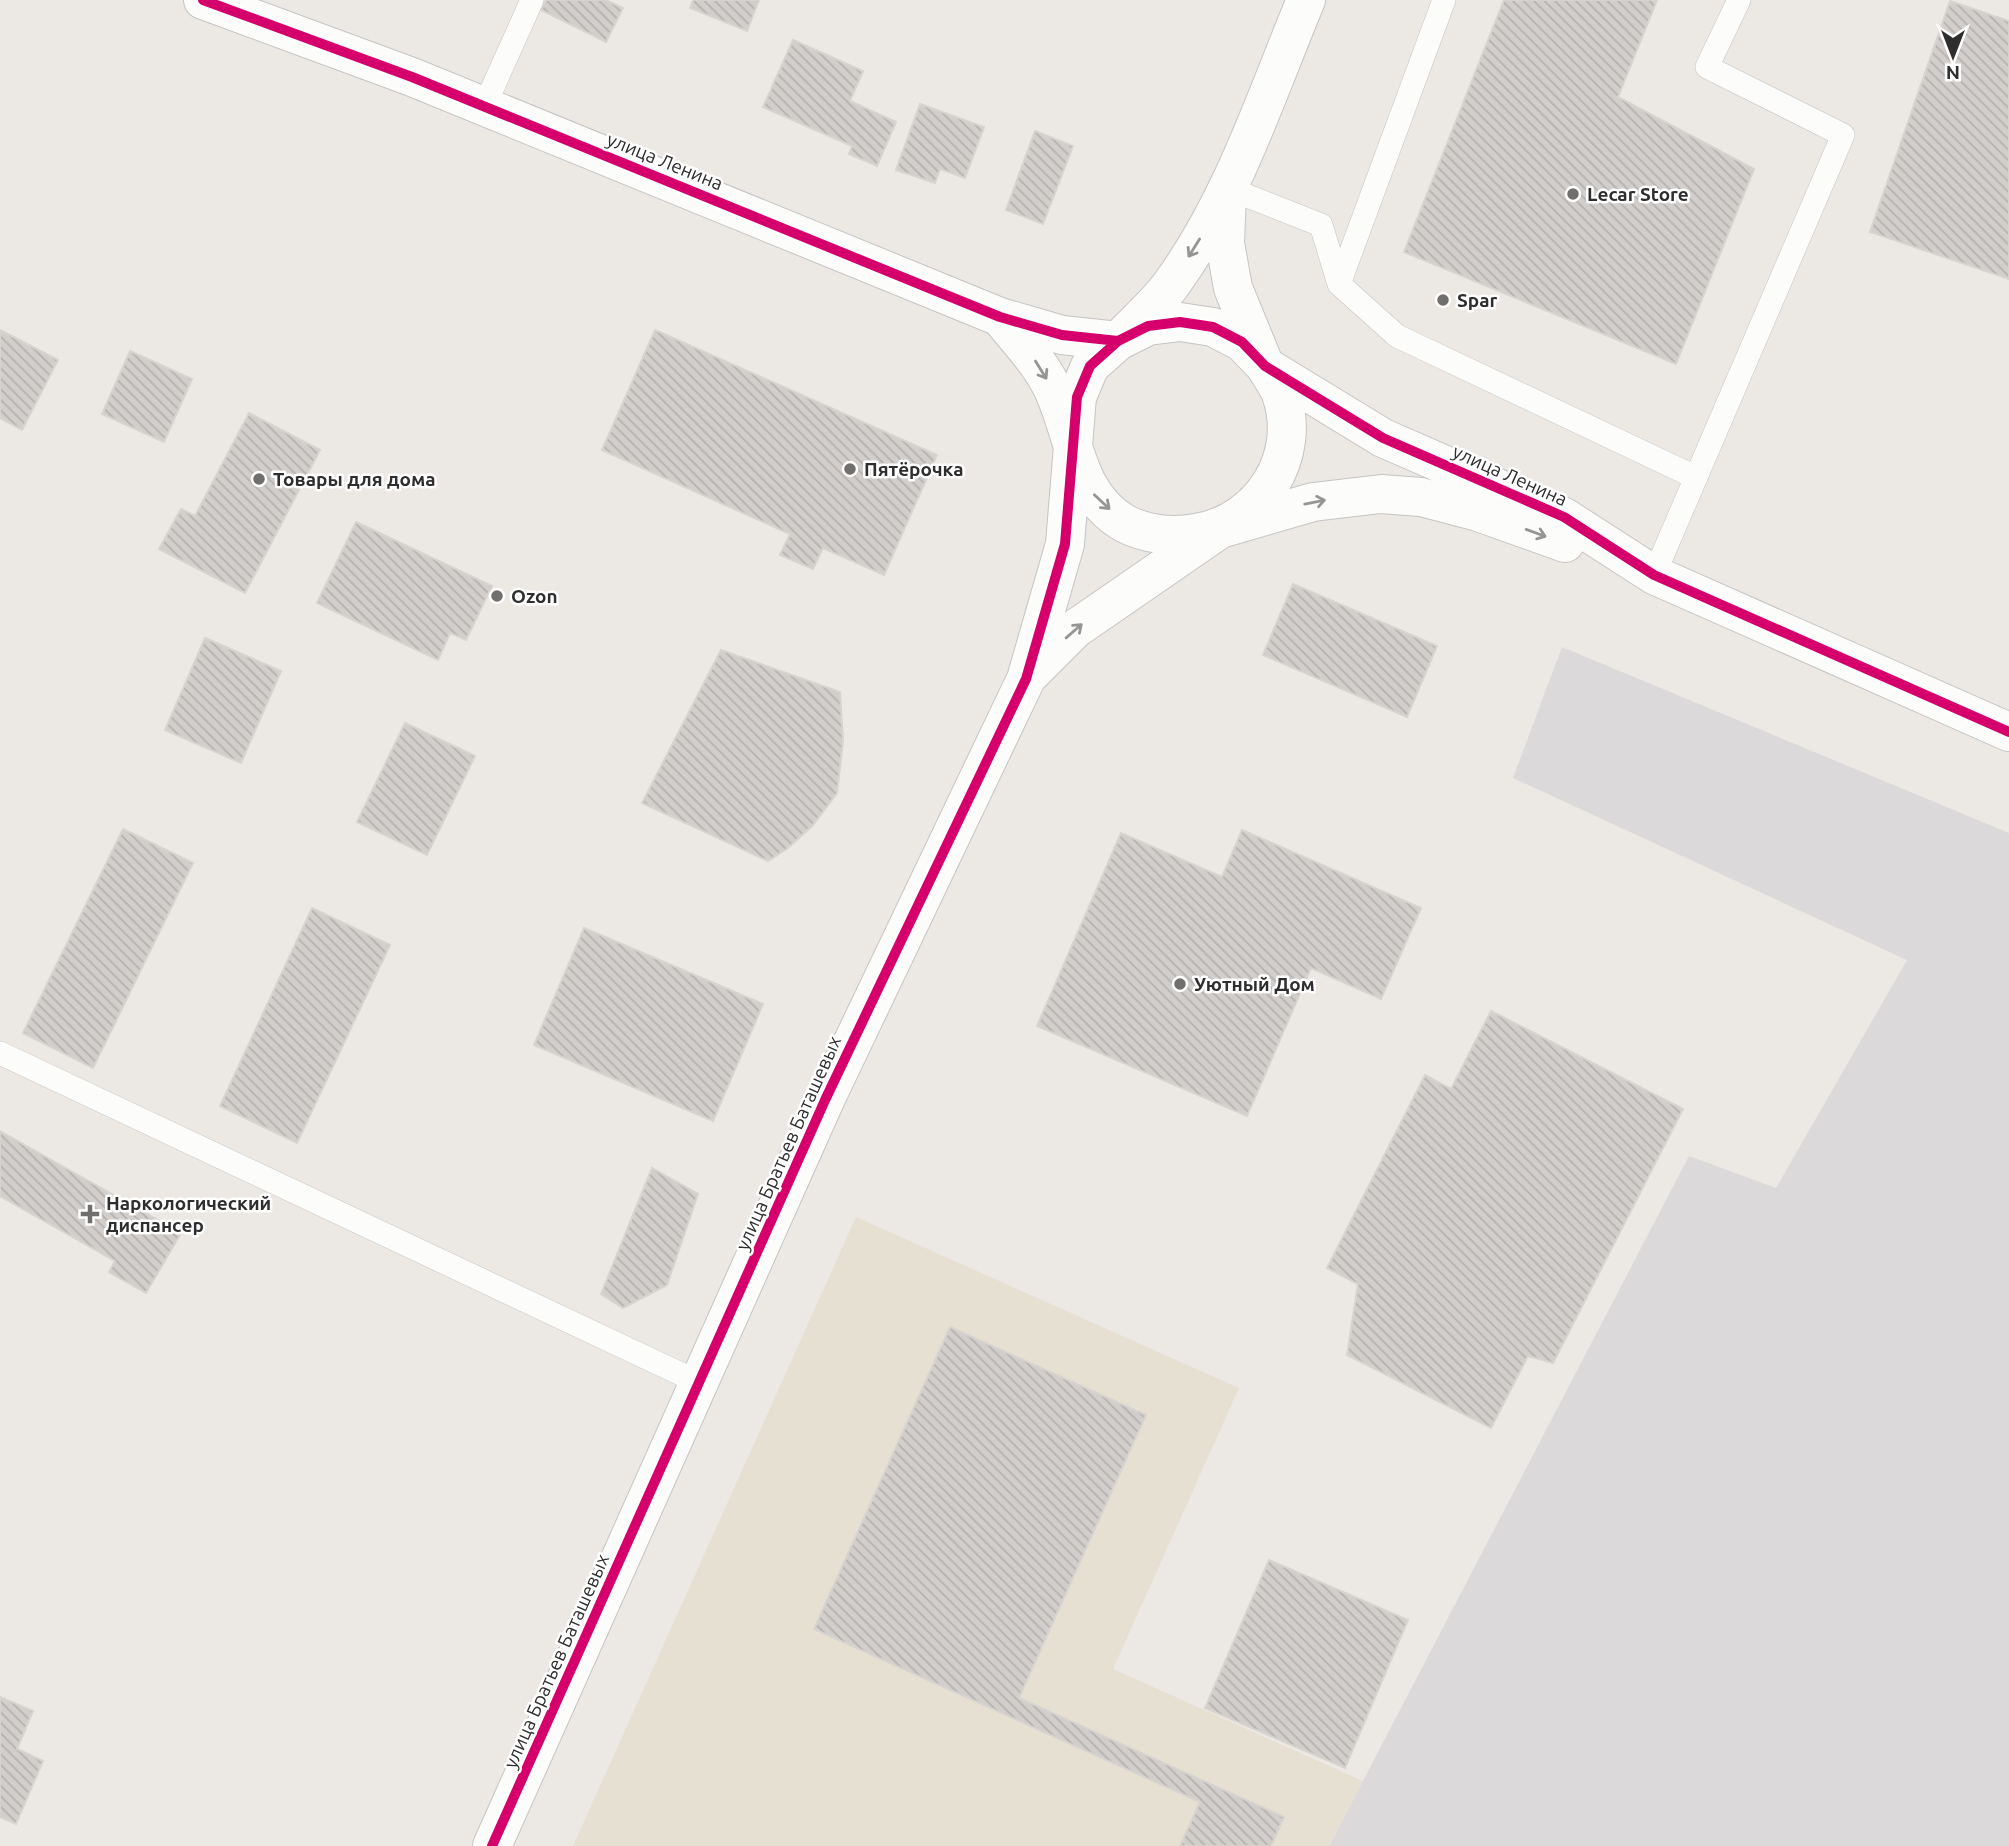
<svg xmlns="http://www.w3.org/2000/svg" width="2009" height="1846" font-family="Ubuntu,sans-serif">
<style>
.industrial{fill:#dcd9db}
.education{fill:#e6e0d3}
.building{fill:url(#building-back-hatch);stroke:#d7d4d0;stroke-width:2}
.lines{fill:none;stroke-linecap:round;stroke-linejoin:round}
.service-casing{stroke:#c5c4c5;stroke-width:24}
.minor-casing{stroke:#c5c4c5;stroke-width:40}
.tertiary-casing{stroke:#c5c4c5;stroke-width:40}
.service{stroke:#fcfcfb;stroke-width:23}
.minor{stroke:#fcfcfb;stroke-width:38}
.tertiary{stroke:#fcfcfb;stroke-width:38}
.cycleway-casing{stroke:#fff;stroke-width:15}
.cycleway{stroke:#d6006c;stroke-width:10}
.oneway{stroke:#959594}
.poi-dot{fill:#706f6e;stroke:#fff;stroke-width:2.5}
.labels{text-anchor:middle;stroke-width:5;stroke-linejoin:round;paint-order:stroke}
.street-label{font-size:19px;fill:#2e2e2e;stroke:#fff}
.poi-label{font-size:19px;font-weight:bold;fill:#2e2e2e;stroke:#fff;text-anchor:start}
</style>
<defs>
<pattern id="building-back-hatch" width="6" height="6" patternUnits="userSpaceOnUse" patternTransform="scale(1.75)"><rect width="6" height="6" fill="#d1cecb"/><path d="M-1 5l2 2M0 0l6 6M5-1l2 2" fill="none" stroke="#b4b1af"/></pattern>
</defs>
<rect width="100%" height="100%" fill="#ece8e4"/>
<!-- industrial -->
<path class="industrial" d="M1562,647L2009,833V1846H1329L1689,1156L1776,1188L1907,960L1513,778Z"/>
<!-- education -->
<path class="education" d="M856,1217L1239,1388L1113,1669L1363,1781L1329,1846H573Z"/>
<!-- building -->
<path class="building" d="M546,0H606L623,8L606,42L541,10Z
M693,0H759L747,31L690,8Z
M1504,0H1657L1618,97L1754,169L1676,364L1404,252Z
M1950,1L2009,21V279L1870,232Z
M793,40L863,71L850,101L896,122L877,166L849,154L852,146L763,107Z
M920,104L984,127L965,178L940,169L935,183L896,170Z
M1035,131L1073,146L1043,224L1006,210Z
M0,330L58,360L22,430L0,418Z
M655,330L937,455L884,575L823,548L813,569L780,555L790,534L602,450Z
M130,351L192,379L164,442L102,414Z
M249,413L320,450L245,593L159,549L181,509L195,516Z
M356,522L492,586L466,640L450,633L438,660L317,603Z
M1293,584L1437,646L1407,717L1263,655Z
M205,638L281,671L241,763L165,730Z
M721,650L840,692L843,741L837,793L813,825L788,848L768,861L642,803Z
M405,723L475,756L427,855L357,822Z
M123,829L193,863L93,1068L23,1033Z
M1242,830L1421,908L1381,999L1311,968L1247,1116L1037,1026L1121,833L1222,877Z
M312,908L390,945L297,1143L220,1106Z
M584,928L763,1004L713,1121L534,1045Z
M1491,1011L1683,1109L1553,1363L1528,1356L1491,1428L1347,1355L1358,1284L1327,1268L1425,1075L1451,1089Z
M0,1131L181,1233L146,1293L109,1272L115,1261L0,1196Z
M652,1168L698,1194L667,1285L623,1308L601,1294Z
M950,1327L1146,1415L1019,1698L1284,1817L1271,1846H1180L1200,1802L814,1629Z
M1269,1560L1408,1620L1345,1768L1205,1708Z
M0,1697L33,1711L17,1749L43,1761L16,1824L0,1817Z"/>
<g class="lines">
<defs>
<path id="service" d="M484,107L532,0
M1227,188L1321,225L1339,284L1397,336L1695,477
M1339,284L1444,0
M1654,575L1843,135L1707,67L1739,0
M0,1053L700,1383"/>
<path id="minor" d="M1227,194L1225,243L1233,288L1265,366
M1118,341C1135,323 1155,306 1170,286C1232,202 1266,96 1306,0"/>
<path id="tertiary" d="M203,0L412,77L1000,317L1062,335L1118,341
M1000,317C1019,341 1043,365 1055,394C1075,440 1077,496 1124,523C1146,535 1173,537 1196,533C1260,523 1303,457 1281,394C1277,384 1270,375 1265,366
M1029,675L1075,629L1220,529L1313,502L1381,494L1421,497L1478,512L1565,543
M492,1846L826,1098L1026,679L1065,544L1077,397L1090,366L1118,341L1148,326L1180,322L1213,327L1242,342L1265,366L1383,438L1564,517L1654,575L2009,732"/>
</defs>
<!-- service casing -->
<use href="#service" class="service-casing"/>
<!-- minor casing -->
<use href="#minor" class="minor-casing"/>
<!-- tertiary casing -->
<use href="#tertiary" class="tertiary-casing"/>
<!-- service -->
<use href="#service" class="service"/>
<!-- minor -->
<use href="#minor" class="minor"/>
<!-- tertiary -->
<use href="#tertiary" class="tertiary"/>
<defs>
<path id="cycleway" d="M203,0L412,77L1000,317L1062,335L1118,341
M492,1846L826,1098L1026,679L1065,544L1077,397L1090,366L1118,341L1148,326L1180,322L1213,327L1242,342L1265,366L1383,438L1564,517L1654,575L2009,732"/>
</defs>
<!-- cycleway casing -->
<use href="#cycleway" class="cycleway-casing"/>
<!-- cycleway -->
<use href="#cycleway" class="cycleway"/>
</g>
<!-- one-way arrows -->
<defs><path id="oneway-shaft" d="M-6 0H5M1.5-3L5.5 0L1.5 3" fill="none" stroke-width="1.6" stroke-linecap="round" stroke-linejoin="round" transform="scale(1.75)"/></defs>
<g class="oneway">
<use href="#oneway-shaft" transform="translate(1194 248) rotate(122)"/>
<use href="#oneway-shaft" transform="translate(1041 370) rotate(58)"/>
<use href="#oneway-shaft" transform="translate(1102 502) rotate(43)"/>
<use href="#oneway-shaft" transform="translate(1315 502) rotate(-11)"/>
<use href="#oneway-shaft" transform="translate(1536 533) rotate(20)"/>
<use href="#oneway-shaft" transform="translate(1074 631) rotate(-41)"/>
</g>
<!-- markers -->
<g class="poi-dot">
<circle cx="1573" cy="194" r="7"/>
<circle cx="1443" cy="300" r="7"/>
<circle cx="850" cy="469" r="7"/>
<circle cx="259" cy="479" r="7"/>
<circle cx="497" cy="596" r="7"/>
<circle cx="1180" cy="984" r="7"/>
<path d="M86.5 1203.5h7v7h7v7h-7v7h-7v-7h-7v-7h7z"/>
</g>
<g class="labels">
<!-- street labels -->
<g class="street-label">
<text transform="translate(665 161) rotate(22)" y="7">улица Ленина</text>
<text transform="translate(1510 475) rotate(24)" y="7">улица Ленина</text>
<text transform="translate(788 1143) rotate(-66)" y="7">улица Братьев Баташевых</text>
<text transform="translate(556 1661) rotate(-66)" y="7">улица Братьев Баташевых</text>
</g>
<!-- poi labels -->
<g class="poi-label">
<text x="1587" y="201">Lecar Store</text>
<text x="1457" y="307">Spar</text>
<text x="864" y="476">Пятёрочка</text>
<text x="273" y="486">Товары для дома</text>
<text x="511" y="603">Ozon</text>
<text x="1194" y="991">Уютный Дом</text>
<text x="106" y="1210">Наркологический<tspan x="106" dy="22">диспансер</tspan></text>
</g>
</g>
<!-- north arrow -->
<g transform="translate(1953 56) rotate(180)" stroke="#ffffff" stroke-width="5" paint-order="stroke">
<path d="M0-5L12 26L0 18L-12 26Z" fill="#2e2e2e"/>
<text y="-10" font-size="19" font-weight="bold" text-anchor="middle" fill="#2e2e2e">N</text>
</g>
</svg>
